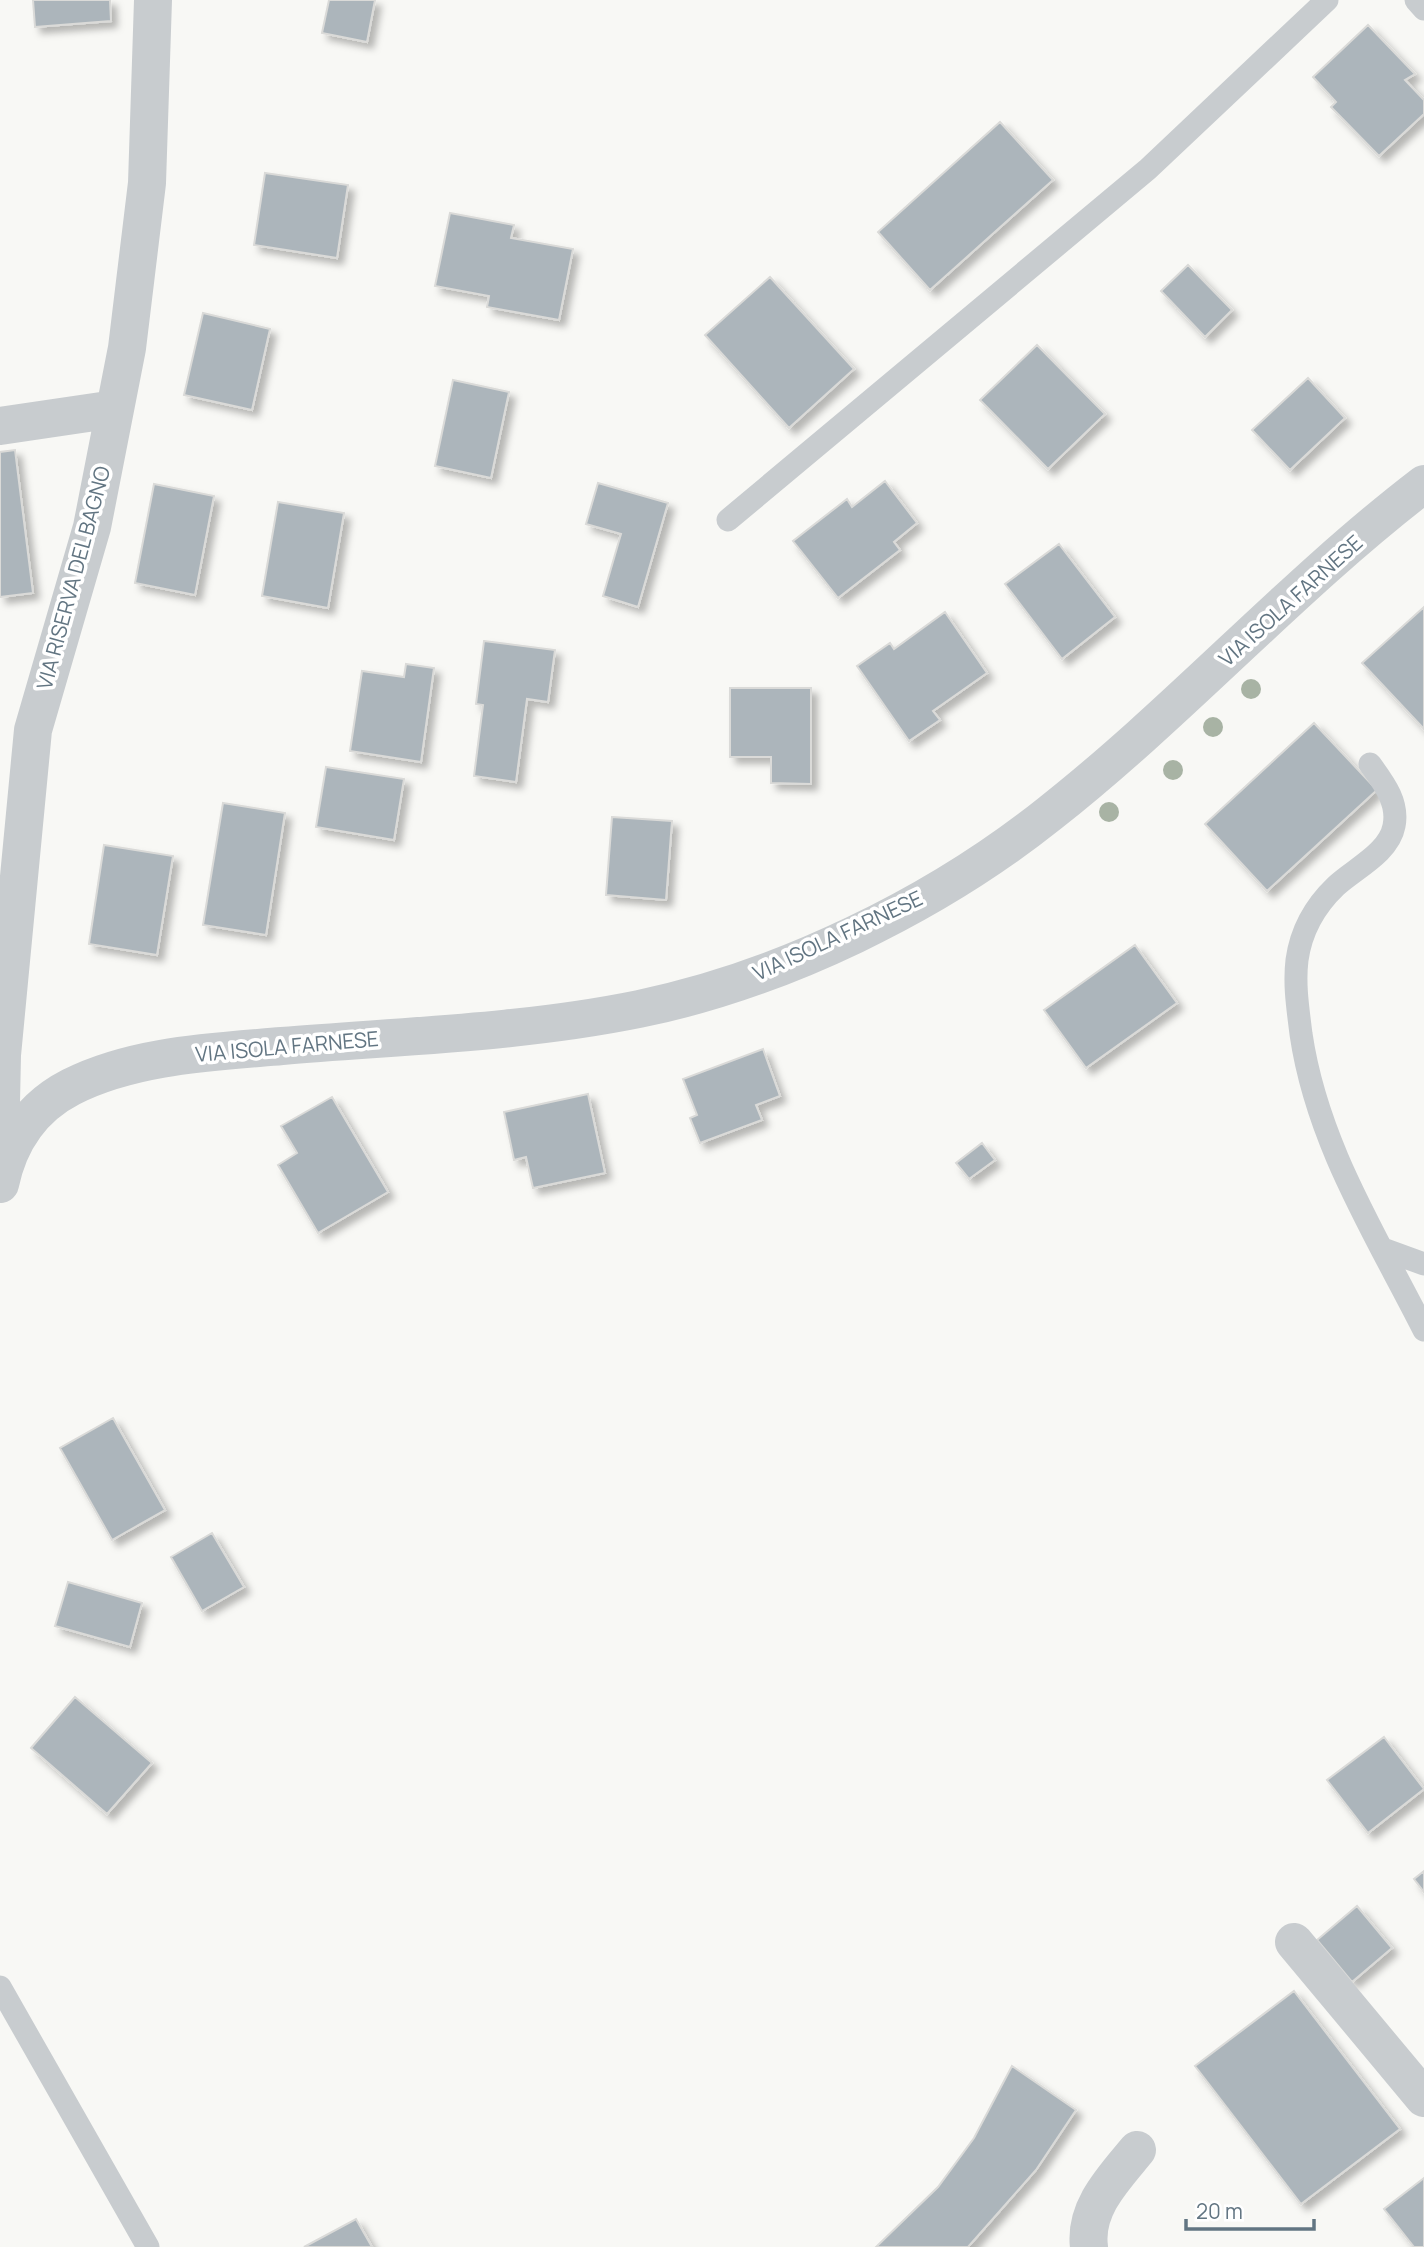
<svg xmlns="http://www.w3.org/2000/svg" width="1424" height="2247" font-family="Manrope,sans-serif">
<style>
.building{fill:#acb5bb;stroke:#dadad8;stroke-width:2;filter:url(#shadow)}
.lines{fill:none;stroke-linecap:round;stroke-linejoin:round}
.service{stroke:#c8cccf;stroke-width:23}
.minor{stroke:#c8cccf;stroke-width:38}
.tree{fill:#a8b3a4}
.labels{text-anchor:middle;stroke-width:7;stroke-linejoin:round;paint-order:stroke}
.street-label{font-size:21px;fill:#627582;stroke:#fff}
</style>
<defs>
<filter id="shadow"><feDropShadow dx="6" dy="6" stdDeviation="3.5" flood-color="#0004"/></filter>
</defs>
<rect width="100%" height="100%" fill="#f8f8f5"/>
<!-- building -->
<path class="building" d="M33,0H110L111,21L35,27Z
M329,0H375L367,42L322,33Z
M1368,25L1415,74L1405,80L1424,100V114L1379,156L1331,107L1336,102L1313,77Z
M1000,122L1053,180L930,290L878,232Z
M265,173L348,185L337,258L254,245Z
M450,213L514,225L511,238L573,249L559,320L487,307L489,296L435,286Z
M1188,265L1232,310L1205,337L1161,291Z
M770,277L854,369L789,428L705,335Z
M203,313L270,329L252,410L184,395Z
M1037,345L1105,414L1048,469L980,400Z
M1308,378L1345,418L1290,470L1252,430Z
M453,380L509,392L491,478L435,466Z
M15,450L33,593L0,597V452Z
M885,481L917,523L894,542L900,550L838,598L793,541L847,499L852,507Z
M598,483L668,503L638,607L603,596L621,534L586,524Z
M154,484L214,496L195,595L135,583Z
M278,502L344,513L328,608L262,596Z
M1059,544L1115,617L1062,659L1005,584Z
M1424,607V729L1362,663Z
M945,612L987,673L933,711L940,720L909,741L857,666L890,643L894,649Z
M484,641L555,650L548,702L527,699L516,782L474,776L483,705L476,704Z
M406,664L434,668L421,762L350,751L362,671L404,677Z
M730,688H811V784L771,783V757H730Z
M1314,723L1377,790L1267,891L1205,824Z
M326,767L404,779L394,840L316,827Z
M223,803L285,813L266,935L203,925Z
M612,817L672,821L666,900L606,895Z
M104,845L173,856L157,955L89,944Z
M1135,945L1177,1003L1086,1068L1044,1010Z
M763,1049L780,1096L756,1105L762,1120L700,1143L690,1118L697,1115L683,1079Z
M588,1094L605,1173L533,1188L526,1157L514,1160L504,1112Z
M332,1097L388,1192L318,1233L278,1165L297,1153L281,1126Z
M982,1143L995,1160L969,1179L956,1163Z
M113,1418L165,1510L112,1540L60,1448Z
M212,1533L244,1587L202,1611L171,1557Z
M68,1582L142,1603L130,1647L55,1626Z
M75,1697L152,1763L107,1814L31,1748Z
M1384,1737L1424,1789L1368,1833L1327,1780Z
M1424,1871V1892L1414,1879Z
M1357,1906L1392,1948L1352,1982L1317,1940Z
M1294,1991L1400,2129L1301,2204L1195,2066Z
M1012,2066L1076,2110L1036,2170L968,2247H876L938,2187L974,2138Z
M1424,2178V2247H1414L1384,2209Z
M356,2219L372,2247H304Z"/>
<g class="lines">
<!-- service -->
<path class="service" d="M1416,0L1424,9
M728,520L1148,169L1327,0
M1370,764C1383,782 1399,802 1394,826C1389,853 1354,869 1336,886C1315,906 1301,931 1297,960C1294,985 1298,1009 1301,1034C1317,1143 1375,1233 1424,1330
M1383,1249L1424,1264
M0,1987L148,2247"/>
<!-- minor -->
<path class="minor" d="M0,426L115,409
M7,1156L1,1102L2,1055L33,730L92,527L127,348L147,183L153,0
M0,1184C9,1141 32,1107 71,1087C134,1055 213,1052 282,1046C401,1036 521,1033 639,1009C781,980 935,905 1049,814C1180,711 1292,585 1424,484
M1294,1942L1424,2098
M1089,2247C1084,2208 1114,2178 1137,2150"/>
</g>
<!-- trees -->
<g class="tree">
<circle cx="1251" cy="689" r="10"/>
<circle cx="1213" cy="727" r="10"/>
<circle cx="1173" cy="770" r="10"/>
<circle cx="1109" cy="812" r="10"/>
</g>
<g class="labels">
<!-- street labels -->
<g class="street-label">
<text transform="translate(74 578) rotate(-75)" y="7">VIA RISERVA DEL BAGNO</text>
<text transform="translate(1291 601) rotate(-42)" y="7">VIA ISOLA FARNESE</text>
<text transform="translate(838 936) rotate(-25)" y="7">VIA ISOLA FARNESE</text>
<text transform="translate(287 1047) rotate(-5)" y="7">VIA ISOLA FARNESE</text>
</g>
</g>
<!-- scale -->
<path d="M1186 2219v10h128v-10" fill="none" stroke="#627582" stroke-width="3.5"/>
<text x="1196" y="2219" font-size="21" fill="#627582" stroke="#ffffff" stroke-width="5" paint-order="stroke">20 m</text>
</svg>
